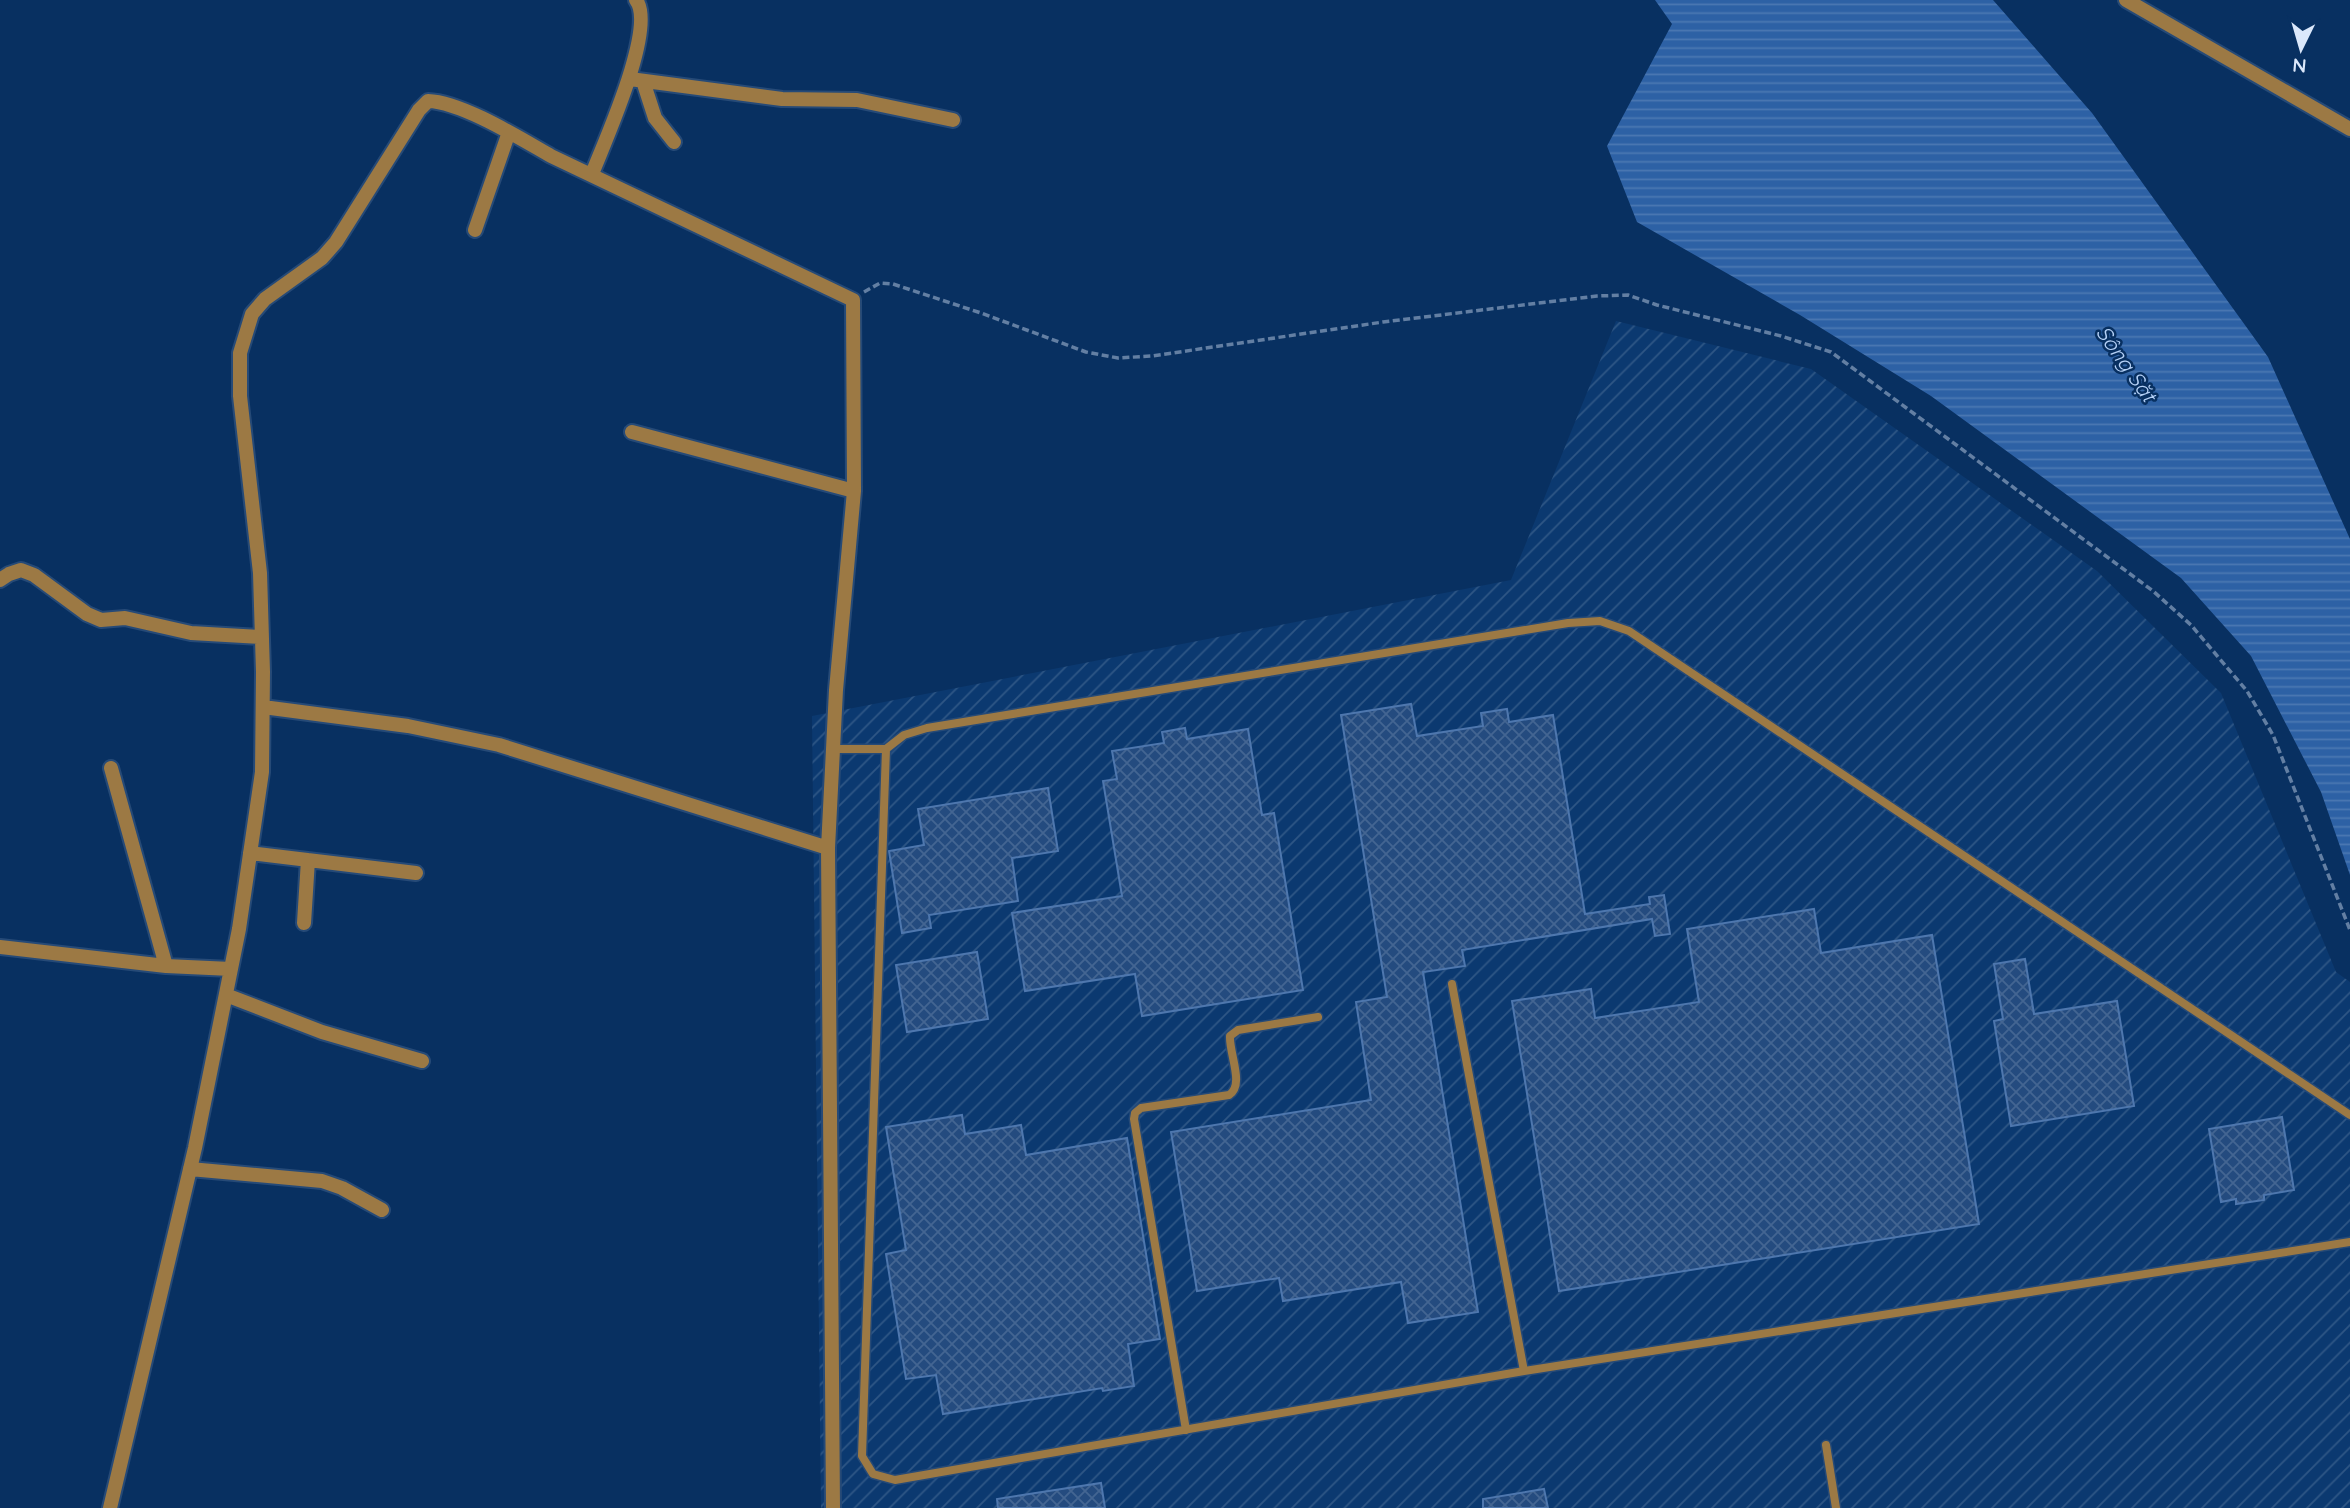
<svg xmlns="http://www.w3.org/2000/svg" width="2350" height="1508" font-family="Quicksand,sans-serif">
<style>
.industrial{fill:url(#industrial-furrows)}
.water{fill:url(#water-rules)}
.building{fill:url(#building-cross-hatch);stroke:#4e77ae;stroke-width:2}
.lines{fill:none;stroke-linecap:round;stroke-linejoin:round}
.lane-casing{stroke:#264a77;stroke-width:11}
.street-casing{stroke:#264a77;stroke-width:18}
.path{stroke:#637fa3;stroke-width:3.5;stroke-dasharray:7 3.5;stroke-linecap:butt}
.lane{stroke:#9c7944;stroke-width:8}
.street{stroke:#9c7944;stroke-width:14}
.labels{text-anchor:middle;stroke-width:5;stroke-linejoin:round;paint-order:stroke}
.water-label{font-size:21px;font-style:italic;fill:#b5d1f7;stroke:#083061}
</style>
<defs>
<pattern id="industrial-furrows" width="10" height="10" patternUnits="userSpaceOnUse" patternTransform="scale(1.75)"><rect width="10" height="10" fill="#0b3970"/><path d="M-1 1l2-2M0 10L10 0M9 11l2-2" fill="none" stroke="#2e5685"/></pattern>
<pattern id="water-rules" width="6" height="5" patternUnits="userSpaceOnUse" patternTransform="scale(1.75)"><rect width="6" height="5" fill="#2d61a5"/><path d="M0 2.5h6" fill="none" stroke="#4b78b2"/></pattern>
<pattern id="building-cross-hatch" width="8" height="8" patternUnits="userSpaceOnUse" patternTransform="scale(1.75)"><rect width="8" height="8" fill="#244b7f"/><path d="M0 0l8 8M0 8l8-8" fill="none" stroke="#436592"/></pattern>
</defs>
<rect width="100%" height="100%" fill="#083061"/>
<!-- industrial -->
<path class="industrial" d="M1616,321L1811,369L2097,571L2221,693L2336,972L2350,982V1508H821L812,716L1511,580Z"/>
<!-- water -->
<path class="water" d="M1655,0H1993L2092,113L2268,357L2350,539V875L2321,792L2251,656L2181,578L1931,396L1800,315L1637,222L1607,146L1672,24Z"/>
<!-- building -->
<path class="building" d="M1411,704L1417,736L1483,726L1481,713L1507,709L1509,722L1553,715L1585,914L1650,904L1649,897L1664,895L1670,934L1655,936L1652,919L1462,950L1465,966L1423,972L1478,1312L1408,1323L1401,1282L1283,1301L1279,1278L1197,1291L1171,1132L1371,1100L1356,1002L1387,997L1341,715Z
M1185,728L1187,739L1248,729L1262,815L1274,813L1303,990L1142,1016L1135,974L1025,991L1012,913L1122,896L1103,781L1117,779L1112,751L1164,743L1162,732Z
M1048,788L1058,851L1012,858L1018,901L929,915L931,928L902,933L889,851L924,845L918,809Z
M1814,909L1821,953L1932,935L1979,1224L1559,1291L1512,1001L1591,989L1595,1018L1699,1002L1687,929Z
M977,952L988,1019L907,1032L896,965Z
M2025,959L2034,1014L2117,1001L2134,1106L2011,1126L1994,1021L2003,1019L1994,964Z
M962,1115L965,1134L1021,1125L1026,1155L1127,1138L1160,1339L1128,1344L1134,1386L1103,1391L1102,1388L943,1414L936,1375L906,1379L886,1254L906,1250L886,1127Z
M2282,1117L2294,1190L2264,1195V1200L2236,1204V1199L2221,1202L2209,1129Z
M1101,1483L1105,1508H998L997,1499Z
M1544,1489L1548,1508H1483V1499Z"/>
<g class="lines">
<defs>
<path id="lane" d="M834,749H886
M1452,984L1524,1371
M2350,1115L1629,631L1600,621L1568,623L927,728L904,735L886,749L862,1456L873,1474L895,1480L1524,1371L2350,1242
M1186,1430L1134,1119L1135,1113L1141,1108L1229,1095C1245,1085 1229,1054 1230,1036L1238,1030L1318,1017
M1826,1445L1836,1508"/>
<path id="street" d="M2126,0L2350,129
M630,79L782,99L857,100L953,120
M643,81L655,118L674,142
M592,174C604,143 657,27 636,0
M475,230L509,132
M632,432L854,491
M0,580L9,574L21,570L34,575L87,614L101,620L125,618L191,633L261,637
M263,707L408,726L499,745L828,848
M111,768L166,966L231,969
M250,853L416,873
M304,923L308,860
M0,947L166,966
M226,995L322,1032L422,1061
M190,1169L322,1181L342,1188L382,1210
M110,1508L195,1148L239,929L262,772L263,672L260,573L240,396V353L252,314L265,299L322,258L336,242L419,110L428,101C462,102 521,139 551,156L853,300L854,491L836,690L828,848L833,1508"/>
</defs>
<!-- lane casing -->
<use href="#lane" class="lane-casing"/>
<!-- street casing -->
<use href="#street" class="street-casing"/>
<!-- path -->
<path class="path" d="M864,292L880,283L893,284L981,313L1086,352L1118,358L1152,356L1383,322L1597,296L1628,295L1657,305L1781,336L1831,352L2153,591L2191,625L2247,691L2273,735L2350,930"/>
<!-- lane -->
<use href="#lane" class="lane"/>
<!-- street -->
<use href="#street" class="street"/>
</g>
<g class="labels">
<!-- water labels -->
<g class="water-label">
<text transform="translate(2126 364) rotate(55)" y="7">Sông Sặt</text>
</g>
</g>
<!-- north arrow -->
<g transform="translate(2301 49) rotate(185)" stroke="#083061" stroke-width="5" paint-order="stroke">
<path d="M0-5L12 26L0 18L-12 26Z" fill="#dbe8fb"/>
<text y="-10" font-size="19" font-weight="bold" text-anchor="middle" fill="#dbe8fb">N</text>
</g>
</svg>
